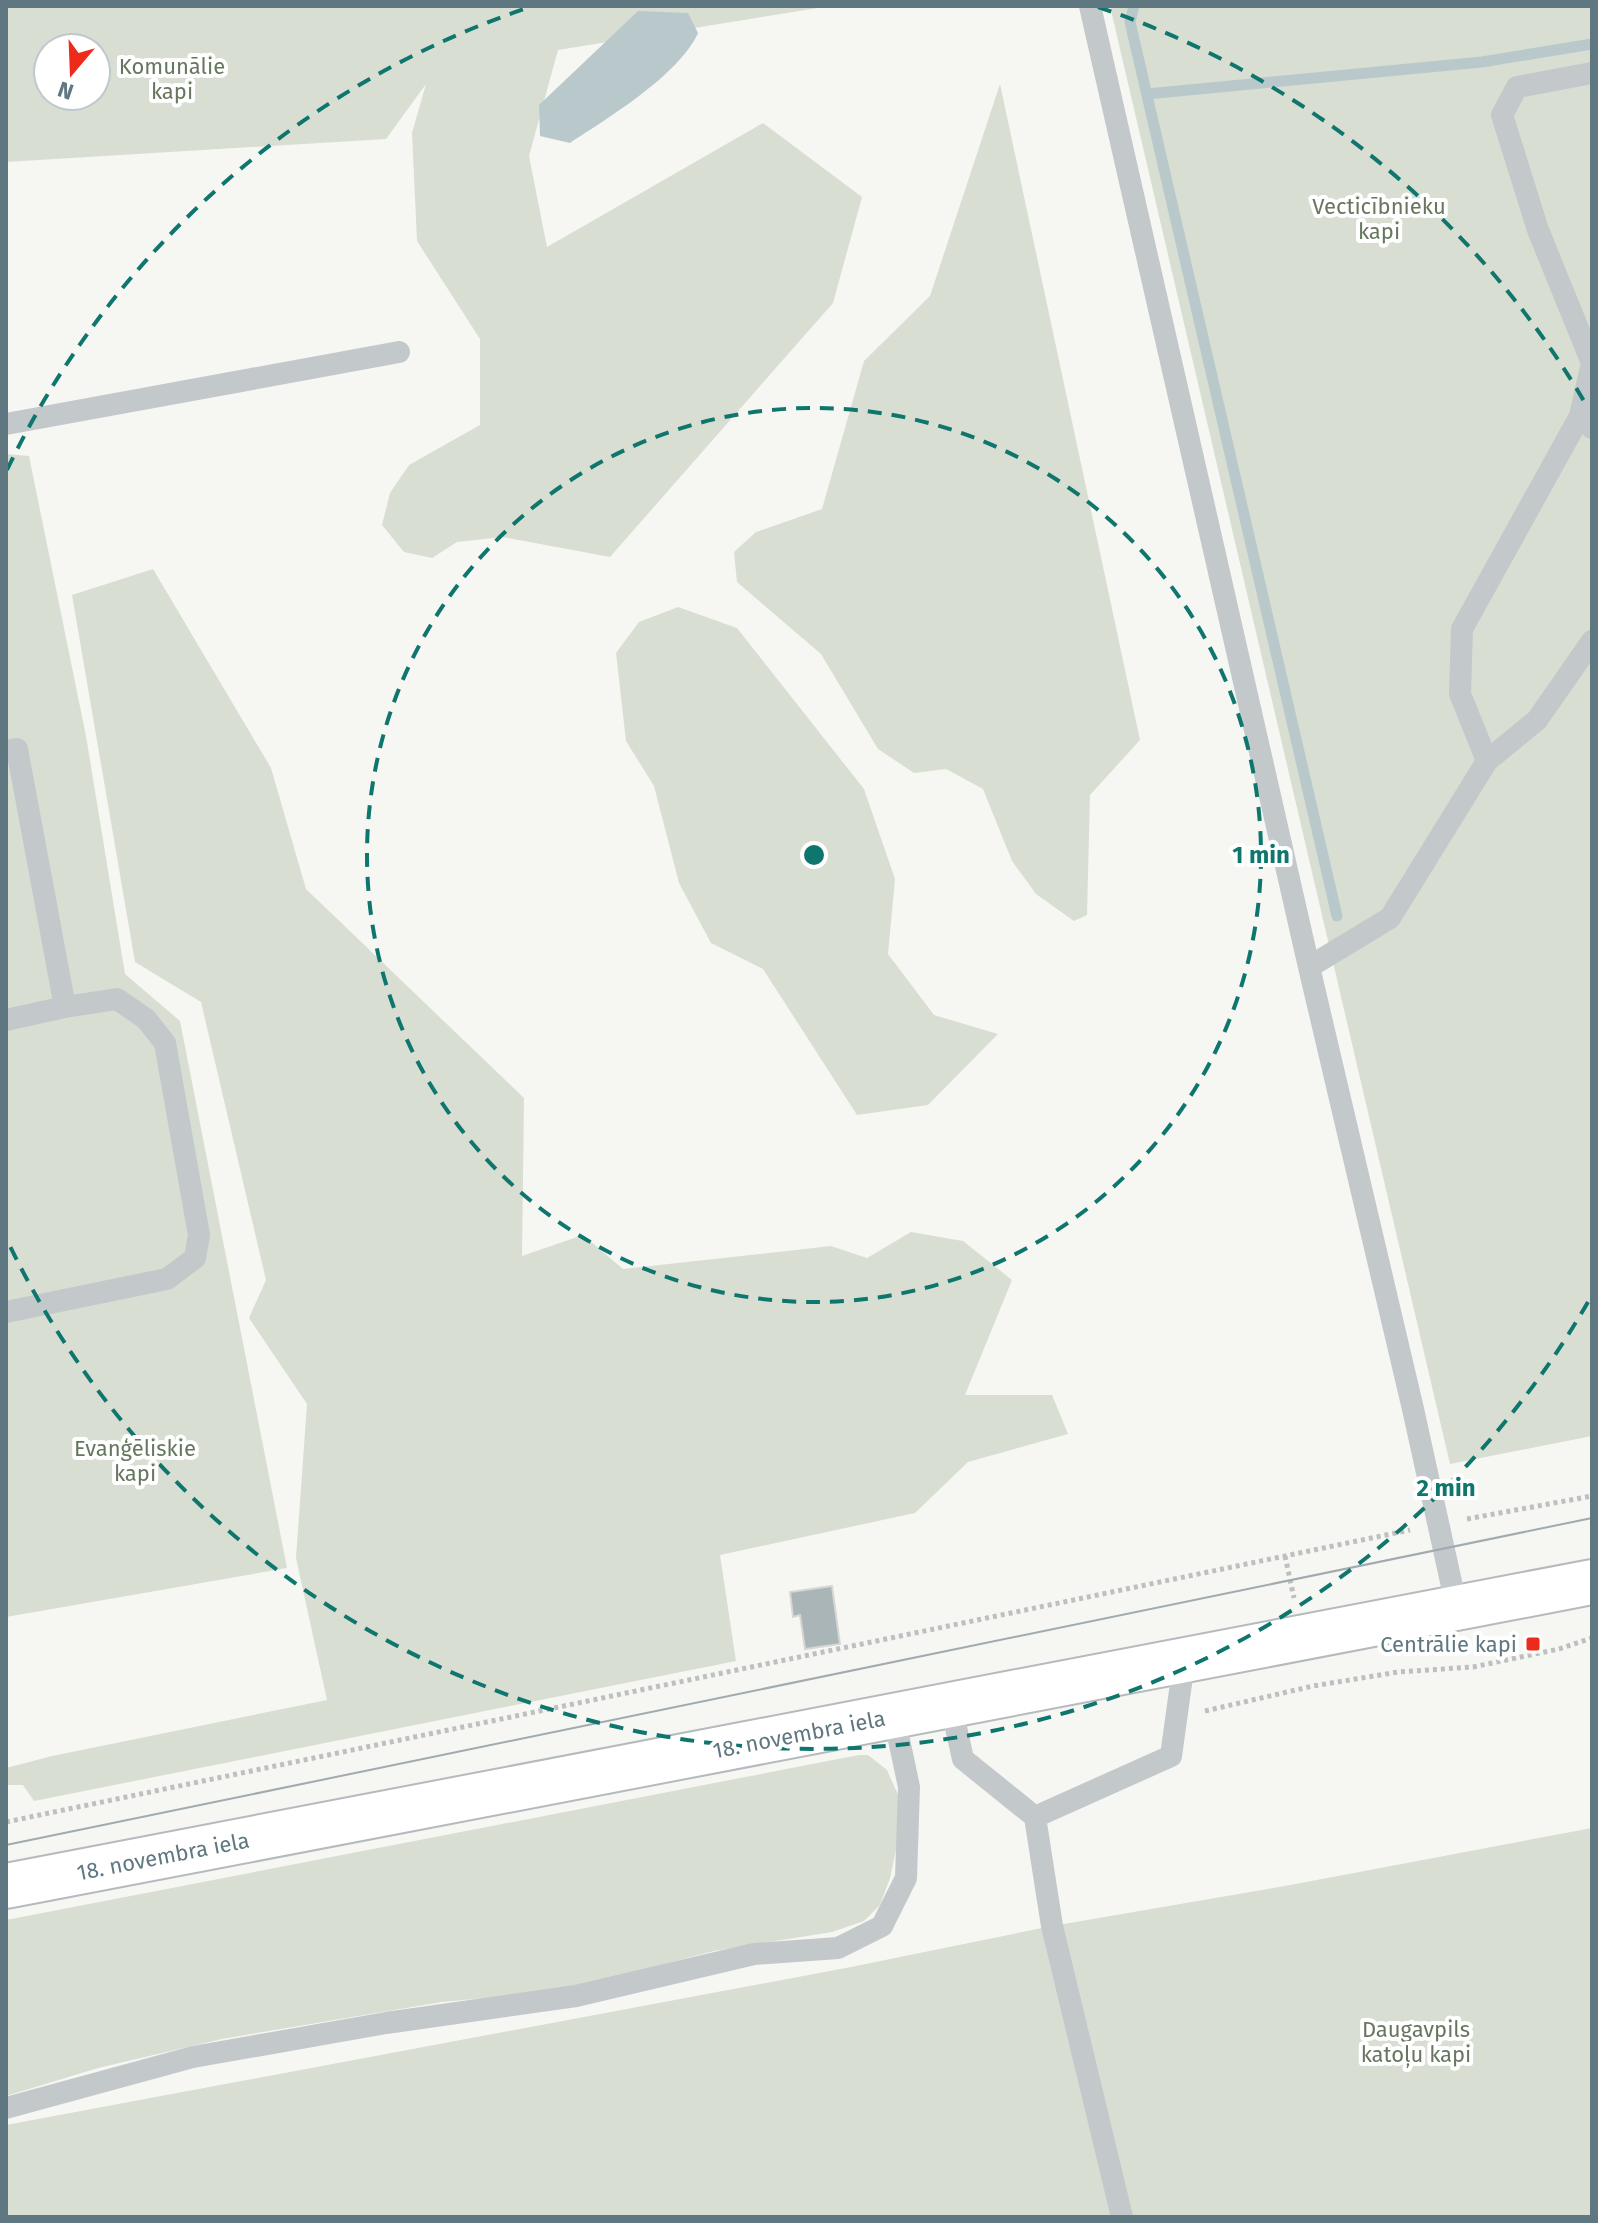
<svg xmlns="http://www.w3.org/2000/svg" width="1598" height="2223" font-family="'Fira Sans',sans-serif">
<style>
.green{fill:#d9ded3;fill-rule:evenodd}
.water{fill:#b9c9cb}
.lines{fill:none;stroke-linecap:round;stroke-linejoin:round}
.stream{stroke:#b9c9cb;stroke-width:11}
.building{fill:#aab5b8;stroke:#d8d7d5;stroke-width:2}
.primary-casing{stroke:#b4babd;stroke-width:48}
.path{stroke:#bcc0c1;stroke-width:5;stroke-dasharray:4 4;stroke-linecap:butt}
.service{stroke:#c3c8cb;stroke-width:22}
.primary{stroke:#fff;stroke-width:44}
.tram{stroke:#a1aaae;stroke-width:2}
.ring{fill:none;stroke:#0f766e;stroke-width:4;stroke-dasharray:14 10}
.poi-dot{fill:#ee2b1b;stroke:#fff;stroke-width:3}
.labels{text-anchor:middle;stroke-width:8;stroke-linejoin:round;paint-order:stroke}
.park-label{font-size:22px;fill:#67775f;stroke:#fff}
.poi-label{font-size:22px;fill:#5f7780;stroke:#fff;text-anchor:end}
.street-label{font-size:22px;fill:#5f7780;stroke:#fff}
.centre{fill:#0f766e;stroke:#fff;stroke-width:4}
.ring-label{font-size:24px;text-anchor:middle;font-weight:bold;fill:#0f766e;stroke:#fff;stroke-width:8;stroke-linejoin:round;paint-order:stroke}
</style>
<rect width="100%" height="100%" fill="#f6f6f3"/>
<!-- green -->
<path class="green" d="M6,6H830L558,50L529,156L547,247L763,123L862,197L833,303L610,557L503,537L457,542L432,558L404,552L382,525L390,493L409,465L480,425V339L417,241L412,133L426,84L386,139L6,162ZM48,48H96V96H48Z
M1110,6H1592V1436L1450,1464Z
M1000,84L1140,740L1090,795L1087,915L1074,921L1036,894L1012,861L983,789L946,769L914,773L878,749L821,654L737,582L734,552L756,532L822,509L864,361L930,296Z
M6,454L29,456L86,736L125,974L180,1021L287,1568L6,1617Z
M153,569L271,768L306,889L524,1098L522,1256L583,1235L623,1269L831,1246L867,1258L911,1232L963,1241L1012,1280L965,1395H1052L1068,1434L968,1462L915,1513L720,1555L736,1661L34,1801L23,1785H6V1768L52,1756L327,1700L296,1558L307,1404L249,1318L266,1280L201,1002L135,962L72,595Z
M678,607L737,628L864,789L895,879L888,954L934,1015L998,1034L928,1105L857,1115L763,969L711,943L679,883L654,786L626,741L616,653L639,622Z
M859,1755H868L887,1770L899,1797V1836L890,1878L880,1905L864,1921L832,1932L714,1951L561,1991L442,2002L222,2039L98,2068L6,2096V1920Z
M1592,1828V2217H6V2125L851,1967L1052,1926L1285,1886Z"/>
<!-- water -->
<path class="water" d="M638,11L688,13L698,33C679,75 608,118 570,143L540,136L539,105Z"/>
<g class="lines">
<!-- stream -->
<path class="stream" d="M1134,6L1130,22L1337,916
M1147,94L1482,62L1592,44"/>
</g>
<!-- building -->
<path class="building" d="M832,1586L840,1644L805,1649L800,1615L793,1617L790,1592Z"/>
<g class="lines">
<defs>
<path id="primary" d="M6,1886L1592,1582"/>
</defs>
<!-- primary casing -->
<use href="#primary" class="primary-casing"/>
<!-- path -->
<path class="path" d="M1467,1519L1592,1496
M1285,1556L1294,1598
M1205,1711L1313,1686L1398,1672L1473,1667L1559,1649L1592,1638
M6,1822L1410,1530"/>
<!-- service -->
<path class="service" d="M1090,6L1309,967L1413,1409L1457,1609
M1592,73L1517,87L1502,115L1538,230L1592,363L1580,416L1592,428
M6,424L399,352
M6,751L17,749L65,1007L6,1020
M1487,761L1460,694L1462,629L1580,416L1588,408
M1309,967L1390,918L1487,761L1537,720L1592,641
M6,1312L167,1279L195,1258L199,1235L165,1043L146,1019L117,999L65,1007
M951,1705L963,1759L1035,1817L1171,1756L1184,1662
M1035,1817L1052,1926L1122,2217
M6,2108L193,2057L386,2023L576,1996L754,1954L838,1948L882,1926L906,1878L909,1787L894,1716"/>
<!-- primary -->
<use href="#primary" class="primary"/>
<!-- tram -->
<path class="tram" d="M6,1845L1592,1518"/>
</g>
<!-- distance rings -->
<g class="ring">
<circle cx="814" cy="855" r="447"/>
<path d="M1588 1302A894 894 0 0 1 7 1240M7 470A894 894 0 0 1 530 7M1098 7A894 894 0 0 1 1588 408"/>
</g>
<!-- markers -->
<rect class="poi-dot" x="1525" y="1636" width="16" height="16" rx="4"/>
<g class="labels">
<!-- park labels -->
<g class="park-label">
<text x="172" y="74">Komunālie<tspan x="172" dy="25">kapi</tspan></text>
<text x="1379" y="214">Vecticībnieku<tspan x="1379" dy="25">kapi</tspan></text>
<text x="135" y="1456">Evanģēliskie<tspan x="135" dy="25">kapi</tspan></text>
<text x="1416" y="2037">Daugavpils<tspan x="1416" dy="25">katoļu kapi</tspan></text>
</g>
<!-- poi labels -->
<g class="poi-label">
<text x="1517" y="1652">Centrālie kapi</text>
</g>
<!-- street labels -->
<g class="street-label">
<text transform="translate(799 1734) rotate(-11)" y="8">18. novembra iela</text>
<text transform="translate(163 1856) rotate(-11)" y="8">18. novembra iela</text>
</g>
</g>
<circle cx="814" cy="855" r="12" class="centre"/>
<g class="ring-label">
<text x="1261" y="863">1 min</text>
<text x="1446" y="1496">2 min</text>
</g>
<!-- border -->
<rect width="1598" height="2223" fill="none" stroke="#5f7780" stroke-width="16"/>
<!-- north arrow -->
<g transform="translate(72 72) rotate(199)"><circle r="38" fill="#ffffff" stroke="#bfc9cc" stroke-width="2"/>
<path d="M0-6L14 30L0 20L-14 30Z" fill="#ee2b1b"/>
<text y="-12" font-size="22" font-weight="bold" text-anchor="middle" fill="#5f7780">N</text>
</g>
</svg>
